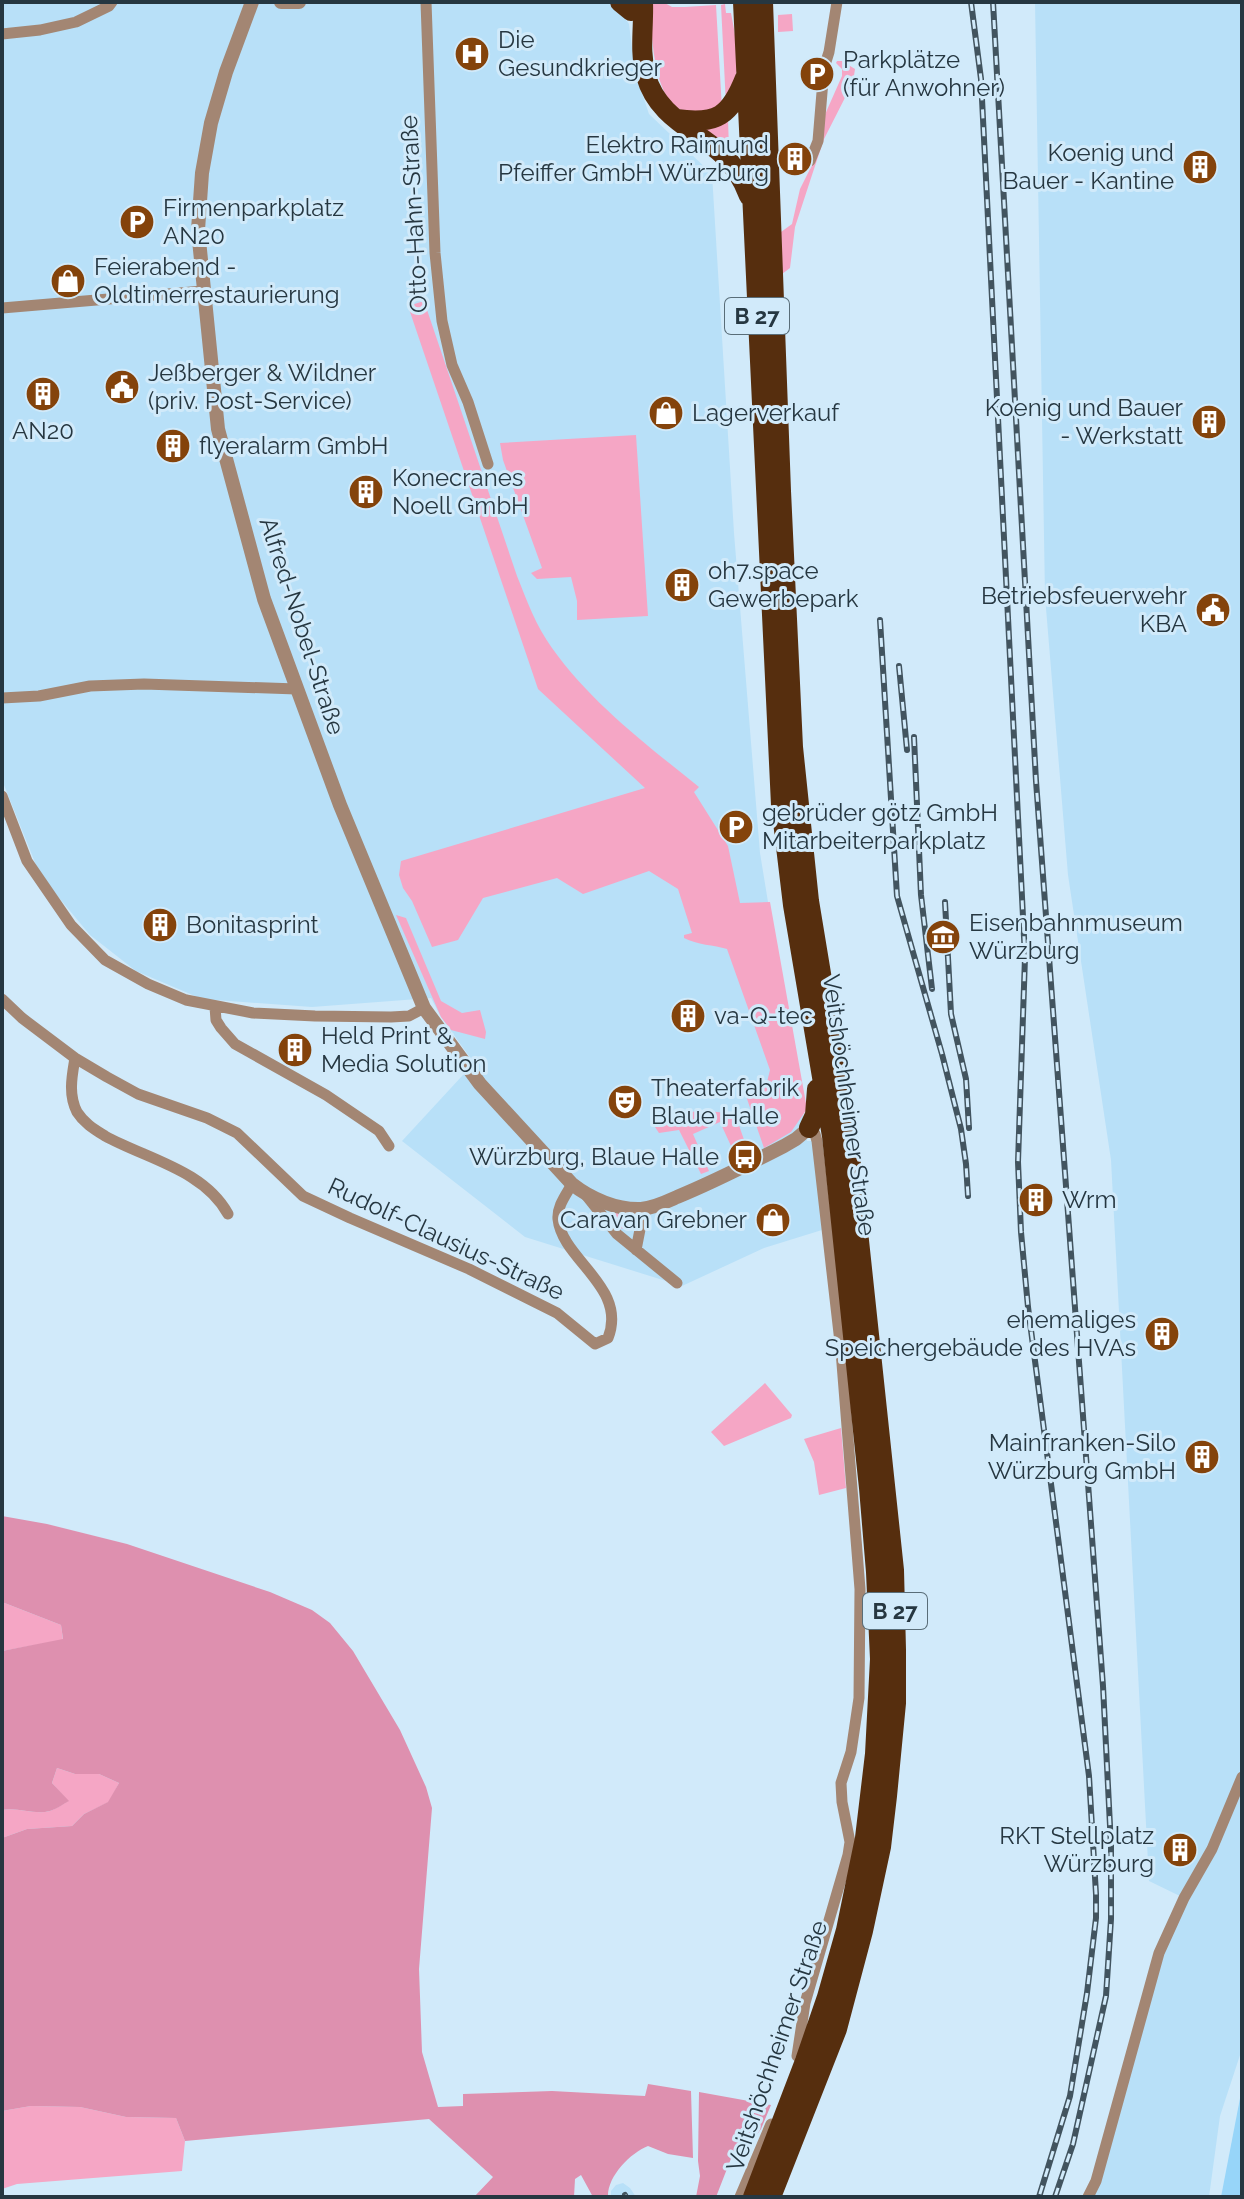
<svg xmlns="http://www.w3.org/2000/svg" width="1244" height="2199" font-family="Raleway,sans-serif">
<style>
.built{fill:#b8e0f8}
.green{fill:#f5a6c5}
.forest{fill:#de90af}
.water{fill:#97d5f9}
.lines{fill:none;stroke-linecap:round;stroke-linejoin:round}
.minor{stroke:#a38673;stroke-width:11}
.tertiary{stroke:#a38673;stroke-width:14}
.trunk{stroke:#562e0e;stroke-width:20}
.rail-casing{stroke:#42545f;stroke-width:6}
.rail{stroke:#d1eafa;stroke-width:3;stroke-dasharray:9;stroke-linecap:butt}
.labels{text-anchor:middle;stroke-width:6;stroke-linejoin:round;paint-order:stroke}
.shield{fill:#d1eafa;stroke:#596d78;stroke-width:2}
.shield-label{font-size:22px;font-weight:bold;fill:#263741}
.poi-label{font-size:24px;fill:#263741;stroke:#d1eafa;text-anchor:start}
.street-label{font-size:24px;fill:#263741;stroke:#d1eafa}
</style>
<rect width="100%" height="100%" fill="#d1eafa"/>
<!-- built -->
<path class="built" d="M2,2H605L611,4L621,13L629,24L635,72L649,114L712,174L734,533L760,853L807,1141H813L822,1230L764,1248L682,1286L525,1237L402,1141L474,1063L441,1017L431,998L312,1007L202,999L136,971L90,935L40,875L2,780Z
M1035,2H1242V2049L1220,2116L1209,2197H1089L1159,1953L1184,1898L1149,1881L1111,1160L1068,875L1045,596Z
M623,2183L630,2188L636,2197H611V2191L616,2185Z"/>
<!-- green -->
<path class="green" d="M650,2H663L672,7H685L716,5L722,109C714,114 707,112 697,111C692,111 684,112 679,109C653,95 651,29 650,2Z
M725,4L726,13H731L736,40L737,71L726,105L721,5Z
M792,14L793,31L778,32V15Z
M837,61H842L855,69L853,82L824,139L812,175L795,227L790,268L782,274L781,232L792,224L800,189L815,159L823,119L842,76V69L836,63Z
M728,119L729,149L707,135L705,125Z
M424,301L517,576C527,601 536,626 552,648C591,703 647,745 699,787L694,792L728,846L740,903L770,902L807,1109L791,1132L764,1148L746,1096L767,1082L770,1070L727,949C714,945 697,945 684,938V935L692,933L678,889L649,871L583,894L557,878L483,898L458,940L432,947L412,901L403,888L399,875L401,861L645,788L538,689L408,306Z
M636,435L648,616L577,620V601L571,577L537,579L531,573L542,568L503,460L500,443Z
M396,915L406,918L441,1001L462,1013L480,1010L486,1032L485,1039L451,1030L441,1017Z
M699,1110L735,1114L749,1154L737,1159L720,1122L693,1134L709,1171L701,1174L679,1130L659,1133L653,1124Z
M616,1213L633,1217L636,1223L634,1228L629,1230L620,1228L612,1217Z
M765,1383L792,1415L791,1418L724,1446L711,1432Z
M841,1428L846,1488L819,1495L814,1462L804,1439Z
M2,1602L61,1625L63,1640L2,1651Z
M57,1768L75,1774H99L119,1783L109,1802L84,1814L72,1826L27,1829L2,1838V1810C18,1807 34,1815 50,1811C56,1809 63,1804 68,1801L52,1783Z
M31,2106L80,2107L126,2117L176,2118L185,2141L182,2171L17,2184L2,2189V2111Z"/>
<!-- forest -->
<path class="forest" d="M2,1516L47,1524L127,1544L270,1592L312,1610L330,1623L353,1651L400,1730L426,1787L432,1808L419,1969L422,2052L438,2107L463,2106V2094L552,2091L645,2096L648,2084L691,2091L693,2158L668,2154L648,2146C630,2153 607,2177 608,2197H593L581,2175L575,2179L574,2197H474L493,2177L429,2119L185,2141L176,2118L126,2117L80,2107L31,2106L2,2111V1838L27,1829L72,1826L84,1814L108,1802L119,1783L99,1774H75L57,1768L52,1783L69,1801C63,1804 57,1809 50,1811C34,1815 18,1807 2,1810V1651L63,1639L61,1625L2,1602Z
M699,2092L771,2105L761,2129L753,2140L739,2149L732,2156L716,2197H696L700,2176L698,2161Z"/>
<!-- water -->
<path class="water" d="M1242,2088V2197H1221Z"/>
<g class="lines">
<!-- minor -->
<path class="minor" d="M426,2L435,253L442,321L452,365L468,402L488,464
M2,34L40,30L76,22L109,6L112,2
M810,161L818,141L824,68L829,52L837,2
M2,308L203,291
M2,698L39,696L90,686L144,684L297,689
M2,796L27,861L71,925L105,960L148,984L186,1000L253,1013L315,1016L391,1017L409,1016L424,1008
M2,999L22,1018L75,1058L107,1077L138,1094L207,1118L237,1133L303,1196L350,1218L469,1269L557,1313L595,1344L608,1338C628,1287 562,1260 558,1219C557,1206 566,1195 572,1184
M215,1007L216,1020L221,1028L235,1044L326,1095L379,1131L389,1146
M75,1058C72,1076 68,1094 77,1112C84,1123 94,1129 105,1136C147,1159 204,1170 228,1214
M586,1195L617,1234L677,1283
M636,1250L644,1209
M797,2056L805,2003L848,1855L850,1842L842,1802L841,1783L851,1752L859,1698L860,1589L841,1351L817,1141L815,1134L809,1128
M740,2197L771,2124
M1088,2197L1096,2181L1159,1953L1184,1898L1212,1849L1242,1777"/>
<!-- tertiary -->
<path class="tertiary" d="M252,2L226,72L211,123L202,173L198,230L218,429L264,599L340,805L424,1008L480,1084L572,1184C591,1199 617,1210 641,1209C654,1208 666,1202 677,1197C714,1182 749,1164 784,1146L796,1139L809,1128
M281,2H299"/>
<!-- trunk -->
<path class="trunk" d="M620,2L631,11
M643,2C644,27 639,51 646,76C657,116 694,129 722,154C734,165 743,180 749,196
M743,2L781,805L793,905L832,1136L869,1488L876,1572L880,1659L875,1754L865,1838L846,1930L827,1997L805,2061L753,2197
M763,2L781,491L793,747L809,901L848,1137L894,1570L896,1650V1703L887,1796L881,1847L863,1931L837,2029L771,2197
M676,119C717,125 730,116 745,78
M809,1128L815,1115L817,1089"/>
<defs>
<path id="rail" d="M971,2L981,79L1025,957L1018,1162L1021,1232L1028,1307L1089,1776L1096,1894V1918L1087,1993L1070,2096L1039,2197
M993,2L1036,781L1103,1686L1111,1846V1919L1106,1996L1073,2144L1055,2197
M880,620L897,896L942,1054L961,1129L966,1164L968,1196
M899,666L907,750
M914,737L921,895L932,989
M945,902L951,1014L966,1079L969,1128
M625,2195L626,2197"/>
</defs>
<!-- rail casing -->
<use href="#rail" class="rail-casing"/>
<!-- rail -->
<use href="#rail" class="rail"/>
</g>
<!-- icons -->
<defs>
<symbol id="hospital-disc" viewBox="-11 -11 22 22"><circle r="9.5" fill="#84430b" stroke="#d1eafa"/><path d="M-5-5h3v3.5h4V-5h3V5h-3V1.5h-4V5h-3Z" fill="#fff"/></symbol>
<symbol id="parking-disc" viewBox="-11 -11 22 22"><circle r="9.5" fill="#84430b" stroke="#d1eafa"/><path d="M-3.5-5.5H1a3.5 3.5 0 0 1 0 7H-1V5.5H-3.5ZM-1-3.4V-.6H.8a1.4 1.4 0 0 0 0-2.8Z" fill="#fff"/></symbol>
<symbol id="building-disc" viewBox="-11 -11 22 22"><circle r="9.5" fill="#84430b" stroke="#d1eafa"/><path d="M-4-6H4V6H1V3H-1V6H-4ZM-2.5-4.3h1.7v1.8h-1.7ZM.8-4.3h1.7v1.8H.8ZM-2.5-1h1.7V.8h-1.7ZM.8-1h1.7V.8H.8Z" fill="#fff"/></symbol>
<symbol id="shop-disc" viewBox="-11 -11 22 22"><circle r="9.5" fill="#84430b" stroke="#d1eafa"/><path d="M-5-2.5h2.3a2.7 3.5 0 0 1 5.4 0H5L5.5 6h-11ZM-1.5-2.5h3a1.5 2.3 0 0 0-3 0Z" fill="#fff"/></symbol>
<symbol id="civic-disc" viewBox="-11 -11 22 22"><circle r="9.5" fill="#84430b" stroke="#d1eafa"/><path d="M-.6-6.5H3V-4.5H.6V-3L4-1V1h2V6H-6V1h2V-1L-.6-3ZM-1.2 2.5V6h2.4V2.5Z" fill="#fff"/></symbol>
<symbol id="museum-disc" viewBox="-11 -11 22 22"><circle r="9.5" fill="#84430b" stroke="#d1eafa"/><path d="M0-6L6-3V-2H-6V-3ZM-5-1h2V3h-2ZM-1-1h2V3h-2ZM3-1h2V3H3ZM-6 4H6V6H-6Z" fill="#fff"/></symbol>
<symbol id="theatre-disc" viewBox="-11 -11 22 22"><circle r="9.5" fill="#84430b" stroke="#d1eafa"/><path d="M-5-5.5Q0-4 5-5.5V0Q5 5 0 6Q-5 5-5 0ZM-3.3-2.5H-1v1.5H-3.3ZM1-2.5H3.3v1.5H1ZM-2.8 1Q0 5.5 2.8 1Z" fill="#fff"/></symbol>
<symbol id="bus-disc" viewBox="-11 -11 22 22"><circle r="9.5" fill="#84430b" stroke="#d1eafa"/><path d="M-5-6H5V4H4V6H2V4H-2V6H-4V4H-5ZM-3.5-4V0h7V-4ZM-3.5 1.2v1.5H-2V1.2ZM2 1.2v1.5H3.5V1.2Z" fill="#fff"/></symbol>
</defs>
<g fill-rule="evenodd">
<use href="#hospital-disc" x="452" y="34" width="40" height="40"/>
<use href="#parking-disc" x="797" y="54" width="40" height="40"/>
<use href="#building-disc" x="775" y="139" width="40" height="40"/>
<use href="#building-disc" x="1180" y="147" width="40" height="40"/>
<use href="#parking-disc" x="117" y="202" width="40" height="40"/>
<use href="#shop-disc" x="48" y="261" width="40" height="40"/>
<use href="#civic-disc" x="102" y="367" width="40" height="40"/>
<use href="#building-disc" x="23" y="374" width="40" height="40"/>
<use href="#shop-disc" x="646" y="393" width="40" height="40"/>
<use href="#building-disc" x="1189" y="402" width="40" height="40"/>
<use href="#building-disc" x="153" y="426" width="40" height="40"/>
<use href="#building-disc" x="346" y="472" width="40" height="40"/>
<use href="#building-disc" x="662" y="565" width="40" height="40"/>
<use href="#civic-disc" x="1193" y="590" width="40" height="40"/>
<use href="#parking-disc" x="716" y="807" width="40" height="40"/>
<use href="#building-disc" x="140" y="905" width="40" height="40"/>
<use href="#museum-disc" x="923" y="917" width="40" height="40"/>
<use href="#building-disc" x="668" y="996" width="40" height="40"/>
<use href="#building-disc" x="275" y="1030" width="40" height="40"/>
<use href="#theatre-disc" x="605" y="1082" width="40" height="40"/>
<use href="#bus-disc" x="725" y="1137" width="40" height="40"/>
<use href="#building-disc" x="1016" y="1180" width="40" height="40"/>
<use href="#shop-disc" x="753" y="1200" width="40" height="40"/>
<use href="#building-disc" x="1142" y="1314" width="40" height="40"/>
<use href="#building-disc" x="1182" y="1437" width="40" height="40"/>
<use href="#building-disc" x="1160" y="1830" width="40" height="40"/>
</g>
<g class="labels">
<!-- shield labels -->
<g class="shield">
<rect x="725" y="298" width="64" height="36" rx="6"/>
<rect x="863" y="1593" width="64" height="36" rx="6"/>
</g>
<g class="shield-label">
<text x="757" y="324">B 27</text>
<text x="895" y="1619">B 27</text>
</g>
<!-- poi labels -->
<g class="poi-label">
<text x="498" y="48">Die<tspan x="498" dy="28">Gesundkrieger</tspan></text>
<text x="843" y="68">Parkplätze<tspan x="843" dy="28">(für Anwohner)</tspan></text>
<text x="769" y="153" text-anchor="end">Elektro Raimund<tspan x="769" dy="28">Pfeiffer GmbH Würzburg</tspan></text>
<text x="1174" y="161" text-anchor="end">Koenig und<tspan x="1174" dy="28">Bauer - Kantine</tspan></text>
<text x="163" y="216">Firmenparkplatz<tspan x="163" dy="28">AN20</tspan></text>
<text x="94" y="275">Feierabend -<tspan x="94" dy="28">Oldtimerrestaurierung</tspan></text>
<text x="148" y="381">Jeßberger &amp; Wildner<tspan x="148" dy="28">(priv. Post-Service)</tspan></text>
<text x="1183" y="416" text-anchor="end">Koenig und Bauer<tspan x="1183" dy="28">- Werkstatt</tspan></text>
<text x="692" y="421">Lagerverkauf</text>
<text x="43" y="439" text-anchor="middle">AN20</text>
<text x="199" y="454">flyeralarm GmbH</text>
<text x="392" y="486">Konecranes<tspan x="392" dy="28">Noell GmbH</tspan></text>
<text x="708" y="579">oh7.space<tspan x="708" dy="28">Gewerbepark</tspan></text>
<text x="1187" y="604" text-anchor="end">Betriebsfeuerwehr<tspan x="1187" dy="28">KBA</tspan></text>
<text x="762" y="821">gebrüder götz GmbH<tspan x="762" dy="28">Mitarbeiterparkplatz</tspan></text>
<text x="969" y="931">Eisenbahnmuseum<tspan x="969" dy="28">Würzburg</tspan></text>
<text x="186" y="933">Bonitasprint</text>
<text x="714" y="1024">va-Q-tec</text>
<text x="321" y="1044">Held Print &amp;<tspan x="321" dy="28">Media Solution</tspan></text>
<text x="651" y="1096">Theaterfabrik<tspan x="651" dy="28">Blaue Halle</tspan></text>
<text x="719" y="1165" text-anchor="end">Würzburg, Blaue Halle</text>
<text x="1062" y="1208">Wrm</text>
<text x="747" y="1228" text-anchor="end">Caravan Grebner</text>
<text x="1136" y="1328" text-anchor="end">ehemaliges<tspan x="1136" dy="28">Speichergebäude des HVAs</tspan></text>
<text x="1176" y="1451" text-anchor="end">Mainfranken-Silo<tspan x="1176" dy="28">Würzburg GmbH</tspan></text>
<text x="1154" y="1844" text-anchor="end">RKT Stellplatz<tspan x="1154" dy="28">Würzburg</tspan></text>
</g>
<!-- street labels -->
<g class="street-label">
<text transform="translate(414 214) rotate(-93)" y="8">Otto-Hahn-Straße</text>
<text transform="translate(302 626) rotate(72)" y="8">Alfred-Nobel-Straße</text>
<text transform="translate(849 1105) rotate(82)" y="8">Veitshöchheimer Straße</text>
<text transform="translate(446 1239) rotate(25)" y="8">Rudolf-Clausius-Straße</text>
<text transform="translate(777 2046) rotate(-71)" y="8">Veitshöchheimer Straße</text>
</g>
</g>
<!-- border -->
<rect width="1244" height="2199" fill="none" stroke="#263741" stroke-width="8"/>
</svg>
